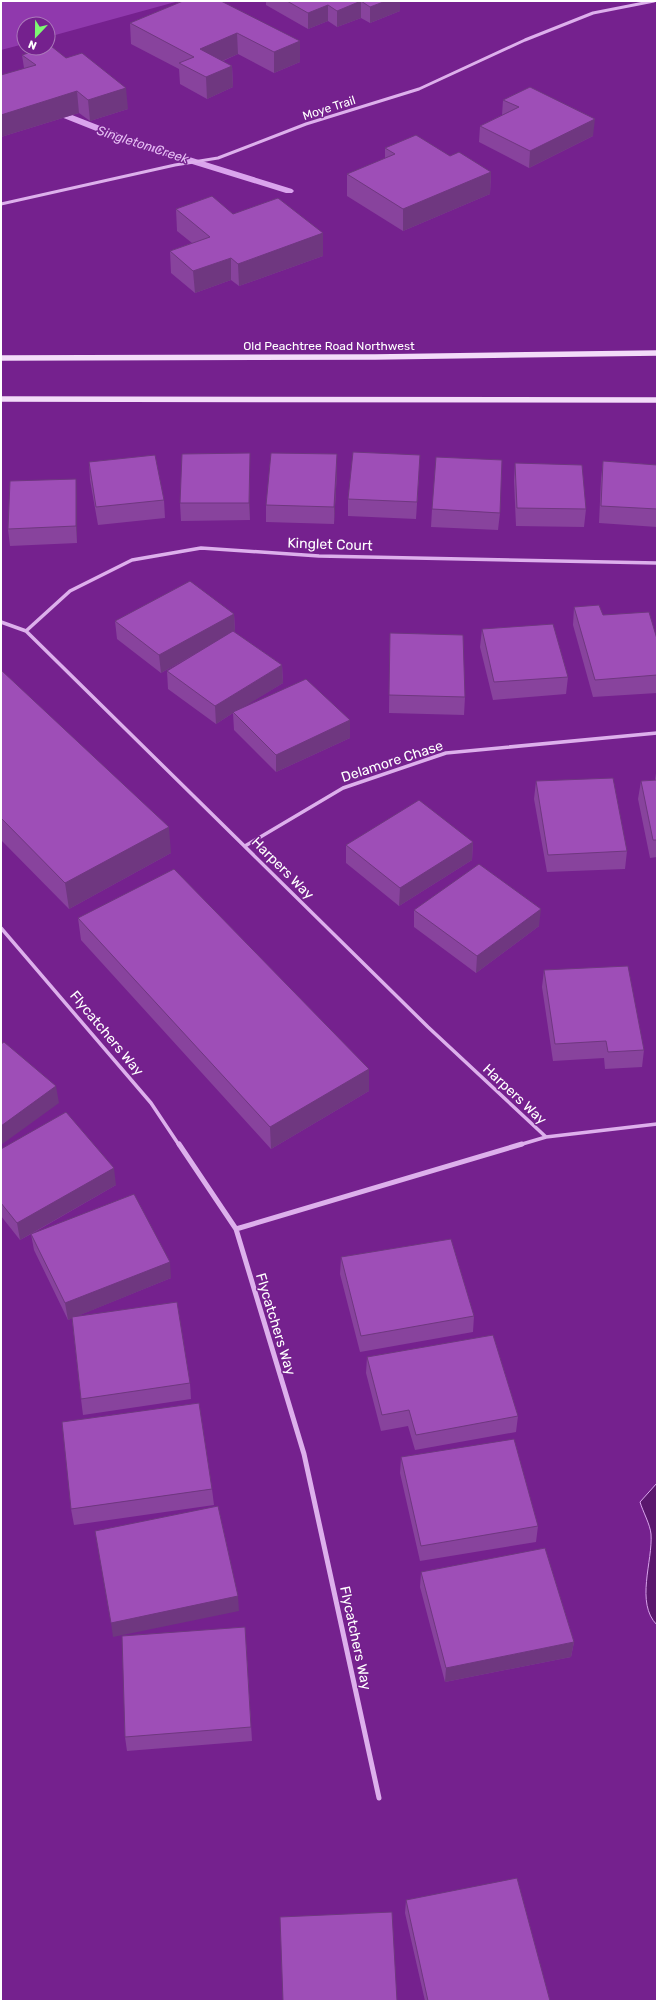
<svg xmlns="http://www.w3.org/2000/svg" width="658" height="2002" font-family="Rubik,sans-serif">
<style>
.green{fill:#9039ad}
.water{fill:#5a176d;stroke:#daa4ed}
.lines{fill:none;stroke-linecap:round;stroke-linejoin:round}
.stream{fill:#daa4ed;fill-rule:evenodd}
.minor-far2{stroke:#ddb0ec;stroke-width:3}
.minor-far1{stroke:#ddb0ec;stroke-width:3.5}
.minor{stroke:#ddb0ec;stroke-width:5}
.secondary{stroke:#f3dcf9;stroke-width:5.5}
.wall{fill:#88439d}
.shaded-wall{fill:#6f3780}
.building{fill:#9e4eb7;stroke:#6f3780}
.labels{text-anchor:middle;stroke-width:3;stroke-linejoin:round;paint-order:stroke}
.far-street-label{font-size:12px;fill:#fff;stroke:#75218e}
.far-water-label{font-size:13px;font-style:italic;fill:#e5bcf3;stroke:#75218e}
.street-label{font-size:14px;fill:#fff;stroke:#75218e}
</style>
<rect width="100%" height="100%" fill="#75218e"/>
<!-- green -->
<path class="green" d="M1,1H179L48,37V24H24V44L1,50Z"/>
<!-- water -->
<path class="water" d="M657,1483V1625C635,1603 653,1561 651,1534C650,1524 643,1512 640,1502Z"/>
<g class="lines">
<!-- stream -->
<path class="stream" d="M49,106L141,142L292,189L294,191L292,193H286L134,146L46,111V107Z"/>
<!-- minor-far2 -->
<path class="minor-far2" d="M1,204L175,165L218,158L306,124L419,89L525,40L593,13L654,1"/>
<!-- minor-far1 -->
<path class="minor-far1" d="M1,622L26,631L428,1027L546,1137
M26,631L70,591L132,560L201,548L319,556L657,563
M245,846L343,788L446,753L657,733
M1,928L151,1103L179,1145
M519,1145L546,1137L657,1124"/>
<!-- minor -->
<path class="minor" d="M179,1144L236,1229L304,1454L379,1798
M236,1229L522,1144"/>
<!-- secondary -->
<path class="secondary" d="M1,358L375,357L657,353
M1,399L657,400"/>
</g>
<!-- wall -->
<path class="wall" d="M183,1L300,41V62L274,73L238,54L223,61L232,66L233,87L207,99L180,84L179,69L131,44L130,23Z
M266,1H400V11L370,23L361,18L337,27L328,21L308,29L266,5Z
M22,55L128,109L90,121L79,113L1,137L24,68Z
M503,100L593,136L529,168L479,142L480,126L502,115Z
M385,148L491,172L490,194L403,231L347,196V174L385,159Z
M176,209L233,214L323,256L239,286L231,280L195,293L171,273L170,251L192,243L177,231Z
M250,453V520L181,521L180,503Z
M603,461L657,465V527L599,523L601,479Z
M89,462L164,500L165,518L98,525L90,480Z
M515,463L586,509L584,527L516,526L514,481Z
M337,472L334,524L266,522V505Z
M419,473L416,519L348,516V499Z
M77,496V543L10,546L8,529Z
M432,509L500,513L498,530L431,527Z
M574,607L603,615L657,639V693L593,697L573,625Z
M234,614L235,631L234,632L282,665L283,683L241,708L350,720V738L276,772L234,730L233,713L216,724L168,689L167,671L209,646L161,673L117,639L115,621Z
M482,629L568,677L566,694L493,700L480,647Z
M390,633L465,697L464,715L389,713Z
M1,670L171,853L69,909L1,840Z
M657,766V857L650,858L638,799L641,781L655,780Z
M536,781L627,851L625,869L547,872L534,799Z
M473,842L472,860L399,906L346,863V845Z
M414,910L539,926L476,973L414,927Z
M78,918L369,1069V1091L271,1149L81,940Z
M544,970L644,1050L642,1067L605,1069L604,1058L553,1061L542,987Z
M1,1149L116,1185L33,1233L171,1278L77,1316L190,1383L191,1399L83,1415L81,1399L72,1318L68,1320L34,1250L31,1234L20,1240L1,1216Z
M341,1257L474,1316L473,1332L360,1352L340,1274Z
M367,1357L518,1416L516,1432L415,1450L408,1426L381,1431L366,1373Z
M401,1457L538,1526L536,1542L420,1561L400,1473Z
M212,1489L214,1505L74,1525L71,1509Z
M421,1572L574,1642L571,1657L445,1682L420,1587Z
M245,1627L252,1741L127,1751L125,1737Z
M406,1900L550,2001H425L405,1913Z"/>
<!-- shaded-wall -->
<path class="shaded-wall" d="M361,1V18L337,27V11Z
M386,1H400V11L370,23V7Z
M328,5V21L308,29V13Z
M237,33L238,54L201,70L200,49Z
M300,41V62L274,73V52Z
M232,66L233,87L207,99L206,77Z
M126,88L128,109L90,121L88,100Z
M77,91L79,113L1,137V115Z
M595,119L593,136L529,168L530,151Z
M491,172L490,194L403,231V209Z
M323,233V256L239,286L238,264Z
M231,258V280L195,293L193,271Z
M250,453V520L249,503Z
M337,454V472L334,524V507Z
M76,479L77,496V543L76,526Z
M234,614L235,631L161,673L159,655Z
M282,665L283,683L234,713L233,712V713L216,724L215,706Z
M350,720V738L276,772V755Z
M169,827L171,853L69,909L65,883Z
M473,842L472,860L399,906L400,888Z
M541,909L539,926L476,973L477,956Z
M369,1069V1091L271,1149L270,1127Z
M56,1086L59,1103L1,1145V1126Z
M114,1168L116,1185L20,1240L17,1223Z
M170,1262L171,1278L68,1320L65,1303Z
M238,1596L239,1611L113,1637L111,1623Z
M574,1642L571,1657L445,1682L446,1668Z"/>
<!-- building -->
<path class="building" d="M183,1H221L300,41L274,52L237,33L200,49L232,66L206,77L179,63L194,57L130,23Z
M287,1H386L370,7L361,1L337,11L328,5L308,13Z
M51,46L66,58L82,53L126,88L88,100L77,91L1,115V75L36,65L22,55L44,48H48V47Z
M530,87L595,119L530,151L480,126L519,107L503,100Z
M416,135L450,156L459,152L491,172L403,209L347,174L395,154L385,148Z
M212,196L233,214L278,198L323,233L238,264L231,258L193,271L170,251L210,237L176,209Z
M353,452L420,455L417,502L348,499Z
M250,453L249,503H180L182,454Z
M271,453L337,454L334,507L266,505Z
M155,455L164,500L96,507L89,462Z
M436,457L502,460L500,513L432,509Z
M603,461L657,465V509L601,506Z
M515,463L582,465L586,509L517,508Z
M76,479V526L8,529L10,481Z
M190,581L234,614L159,655L115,621Z
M599,605L603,615L649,612L657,639V675L595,680L574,607Z
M553,624L568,677L494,682L482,629Z
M233,631L282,665L215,706L167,671Z
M390,633L463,635L465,697L389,695Z
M1,670L169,827L65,883L1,818Z
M306,679L350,720L276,755L233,712Z
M613,778L627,851L548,855L536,781Z
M657,780V840H653L641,781Z
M419,800L473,842L400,888L346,845Z
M479,864L541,909L477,956L414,910Z
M174,869L369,1069L270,1127L78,918Z
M628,966L644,1050L608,1052L606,1041L555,1044L544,970Z
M4,1042L56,1086L1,1126V1044Z
M66,1112L114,1168L17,1223L1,1203V1149Z
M134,1194L170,1262L65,1303L31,1234Z
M451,1239L474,1316L361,1336L341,1257Z
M177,1302L190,1383L81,1399L72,1317Z
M493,1335L518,1416L416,1435L409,1410L382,1415L367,1357Z
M199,1403L212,1489L71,1509L62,1422Z
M514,1439L538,1526L421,1546L401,1457Z
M218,1506L238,1596L111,1623L95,1531Z
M545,1548L574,1642L446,1668L421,1572Z
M245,1627L251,1727L125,1737L122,1636Z
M517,1878L550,2001H428L406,1900Z
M392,1912L397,2001H283L280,1917Z"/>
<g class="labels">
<!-- far-street labels -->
<g class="far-street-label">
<text transform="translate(329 108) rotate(-18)" y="4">Moye Trail</text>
<text x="329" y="350">Old Peachtree Road Northwest</text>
</g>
<!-- far-water labels -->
<g class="far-water-label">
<text transform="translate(143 144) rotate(18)" y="5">Singleton Creek</text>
</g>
<!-- street labels -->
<g class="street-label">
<text transform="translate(330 544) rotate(2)" y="5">Kinglet Court</text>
<text transform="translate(392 761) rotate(-18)" y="5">Delamore Chase</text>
<text transform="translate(283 868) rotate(45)" y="5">Harpers Way</text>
<text transform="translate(107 1033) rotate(50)" y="5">Flycatchers Way</text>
<text transform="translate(515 1094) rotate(43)" y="5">Harpers Way</text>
<text transform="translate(276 1324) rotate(73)" y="5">Flycatchers Way</text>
<text transform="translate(356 1638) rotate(78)" y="5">Flycatchers Way</text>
</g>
</g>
<!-- border -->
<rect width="658" height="2002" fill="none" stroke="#ffffff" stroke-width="4"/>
<!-- north arrow -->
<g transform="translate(36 36) rotate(202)"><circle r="19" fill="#75218e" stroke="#ac7abb"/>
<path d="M0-3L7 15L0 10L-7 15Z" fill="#7df872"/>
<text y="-6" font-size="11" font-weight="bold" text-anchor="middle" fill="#ffffff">N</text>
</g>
</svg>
